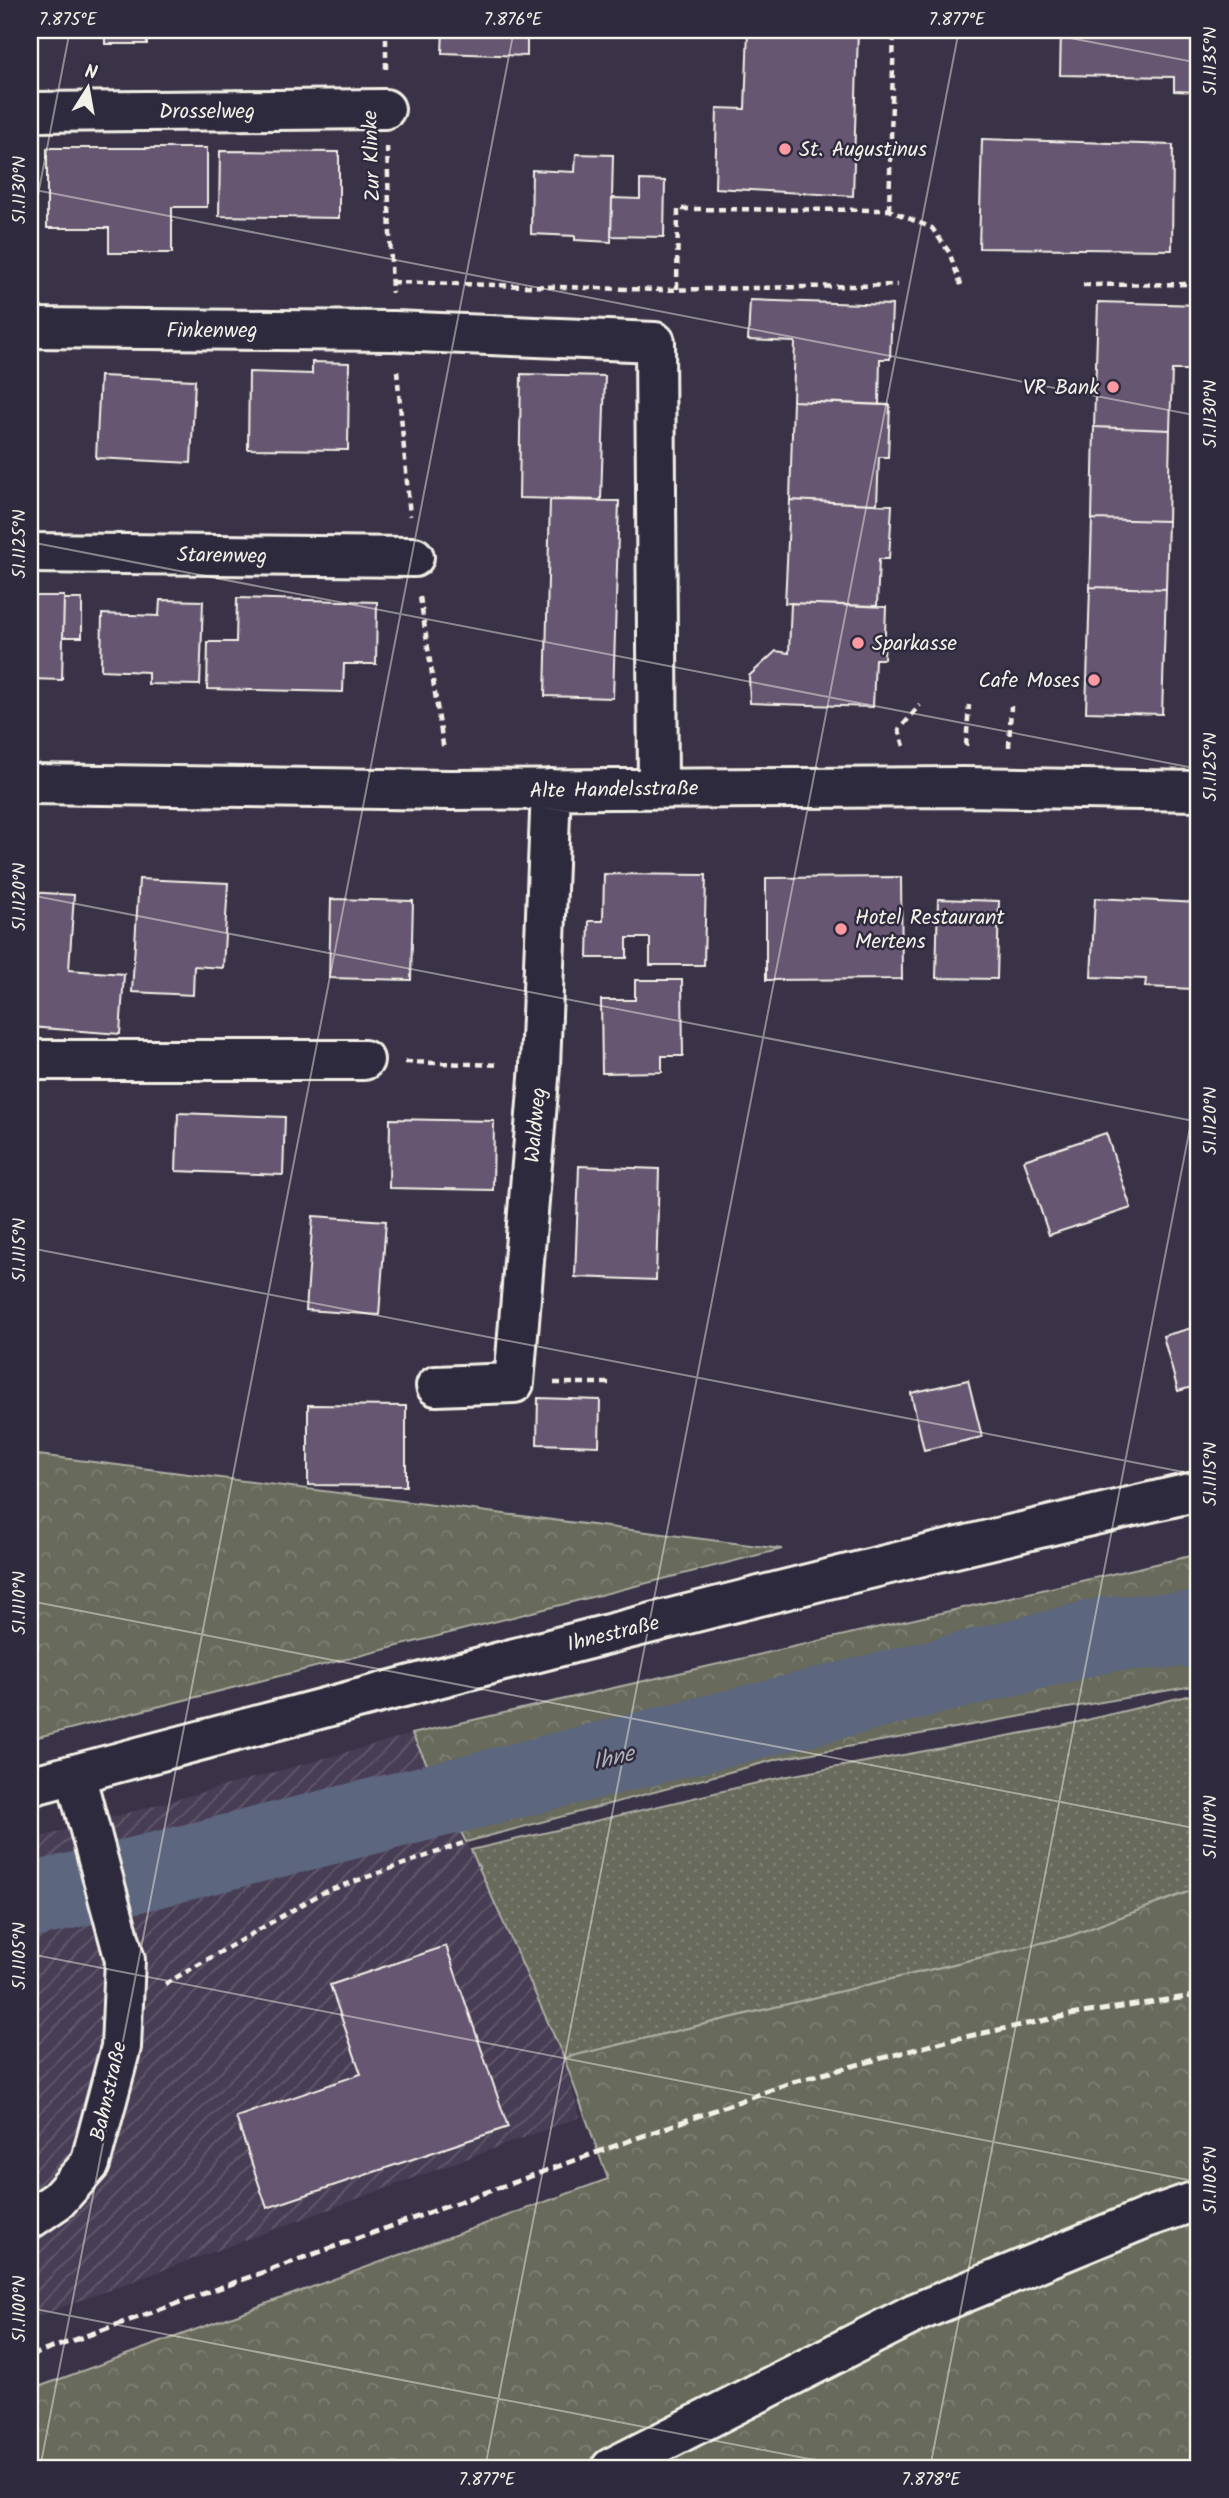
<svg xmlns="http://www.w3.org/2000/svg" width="1229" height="2498" font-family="Kalam,sans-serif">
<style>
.industrial{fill:url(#industrial-furrows)}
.grass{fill:url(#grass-dots);stroke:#aeaea2;stroke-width:2}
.forest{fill:url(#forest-crowns);stroke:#aeaea2;stroke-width:2}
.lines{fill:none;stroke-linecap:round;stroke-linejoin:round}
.river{stroke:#5b667e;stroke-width:75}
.building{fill:#665672;stroke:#f4f1e8;stroke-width:2}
.street-casing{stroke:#f4f1e8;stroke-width:44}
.secondary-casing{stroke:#f4f1e8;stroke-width:44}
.path{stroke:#f4f1e8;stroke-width:4.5;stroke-dasharray:7 5;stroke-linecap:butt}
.street{stroke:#2f2a3d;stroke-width:38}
.secondary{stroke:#2f2a3d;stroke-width:38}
.rail{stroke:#f4f1e8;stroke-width:5;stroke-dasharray:10 5;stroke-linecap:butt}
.ticks{fill:none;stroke:#f4f1e8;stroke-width:2;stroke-opacity:0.45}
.poi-dot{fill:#ff9aa2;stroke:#2f2a3d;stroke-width:2.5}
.labels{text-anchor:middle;stroke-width:5;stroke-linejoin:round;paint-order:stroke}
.street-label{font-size:21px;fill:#f4f1e8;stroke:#2f2a3d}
.poi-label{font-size:21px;fill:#f4f1e8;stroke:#2f2a3d;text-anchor:start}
.water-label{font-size:23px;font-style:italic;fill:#afb2b8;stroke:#2f2a3d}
.neatline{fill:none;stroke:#f4f1e8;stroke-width:2.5}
.ticks-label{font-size:18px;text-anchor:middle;fill:#f4f1e8}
</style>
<defs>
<pattern id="industrial-furrows" width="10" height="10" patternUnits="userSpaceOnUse" patternTransform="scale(1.75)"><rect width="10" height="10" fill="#473e55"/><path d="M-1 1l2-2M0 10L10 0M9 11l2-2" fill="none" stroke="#625a6d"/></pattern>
<pattern id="grass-dots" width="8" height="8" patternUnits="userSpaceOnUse" patternTransform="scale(1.75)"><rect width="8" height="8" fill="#676a5b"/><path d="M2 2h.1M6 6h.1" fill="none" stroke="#7d8073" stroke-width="1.8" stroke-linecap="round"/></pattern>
<pattern id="forest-crowns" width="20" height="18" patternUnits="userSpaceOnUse" patternTransform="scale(1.75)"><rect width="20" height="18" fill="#676a5b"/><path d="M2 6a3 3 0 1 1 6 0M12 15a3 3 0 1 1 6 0" fill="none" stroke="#7d8073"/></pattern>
</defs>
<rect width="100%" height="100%" fill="#3a3348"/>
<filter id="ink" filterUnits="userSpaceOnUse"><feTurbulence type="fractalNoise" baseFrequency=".0143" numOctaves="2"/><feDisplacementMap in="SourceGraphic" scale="14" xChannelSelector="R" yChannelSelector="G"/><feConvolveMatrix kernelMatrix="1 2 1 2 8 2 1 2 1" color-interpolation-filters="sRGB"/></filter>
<g filter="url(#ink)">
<!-- industrial -->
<path class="industrial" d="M412,1734L470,1850L564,2058L580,2117L30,2319V1840Z"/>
<!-- grass -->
<path class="grass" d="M1199,1693V1888L1070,1936L564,2058L471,1850L783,1777L1062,1726Z"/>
<!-- forest -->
<path class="forest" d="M30,1454L782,1549L30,1739Z
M1199,1554V1685L778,1759L466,1842L412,1734Z
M1199,1888V2468H30V2390L608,2179L564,2058L1070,1936Z"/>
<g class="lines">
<!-- river -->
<path class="river" d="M30,1901L1108,1634L1199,1629"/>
</g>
<!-- building -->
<path class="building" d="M105,30H146L147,44H105Z
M282,30H315V33L282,32Z
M443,30H527V56L442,53Z
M748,30H858L853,196L715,188L717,108L745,109Z
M1061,30H1188V39H1199V92L1174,91V77L1060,75Z
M982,139L1173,145L1172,250L979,248Z
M47,148H207V207H172V253H109V228H47Z
M220,151L339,152V218L219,216Z
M576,154L613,155L611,242L575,240V236L531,234L532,170L575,172Z
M640,180L665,181L664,237L611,236L612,198L640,199Z
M750,300L892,305L890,359H880L879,405L793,401L795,342L748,340Z
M1098,302L1199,305V370H1172L1170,430L1094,427Z
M312,362L349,363L348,450L248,449L249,372L312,374Z
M521,374L605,376L601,500L519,498Z
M100,376L195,380L191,463L96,458Z
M793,401L890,405L888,457H879L877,504L790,500Z
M1094,427L1170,430L1168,521L1092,519Z
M550,500L619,501L613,698L545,696Z
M790,500L892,505L889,559H879L877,606L785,603Z
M1092,519L1168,521L1166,589L1090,587Z
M1090,587L1166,589L1162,714L1086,712Z
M30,596H64L62,680L30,679Z
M237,598L377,602L376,664H344L343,692L207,689L208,642H236Z
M64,599H82V637H63Z
M160,600L203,601L200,685L148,684V672L101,670L102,614L159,616Z
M791,603L886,607L884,659H875L873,707L750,703L749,676L776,651L789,653Z
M604,874L706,875L704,965H650V938H627V958H588L589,921H603Z
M901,877L902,979L766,980V878Z
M139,879L228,883L223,968L194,966L193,995L132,992Z
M30,892L74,895L69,970L124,974L120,1034L30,1027Z
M1095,898L1199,903V954L1195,953L1194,989L1145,987L1146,979L1091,977Z
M331,899L413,901L411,980L329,978Z
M938,899L999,901L997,979L936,978Z
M635,980H682L683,1056H662V1072L602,1073L601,1000H635Z
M178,1113L285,1117L283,1175L176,1171Z
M390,1119L494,1121L493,1190L389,1188Z
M1106,1133L1131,1208L1049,1235L1024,1160Z
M579,1166L659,1169L656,1280L575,1277Z
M313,1216L386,1221L379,1315L306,1310Z
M1199,1326V1385L1178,1391L1163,1336Z
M968,1380L982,1437L924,1450L911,1393Z
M538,1398L600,1400L599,1446L537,1444Z
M308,1405L406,1406V1486L308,1485Z
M446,1946L508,2127L267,2208L236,2117L361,2074L330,1985Z"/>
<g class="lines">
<defs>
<path id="street" d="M30,112L385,109
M30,328L394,331L655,342L658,788
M30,553L414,557
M30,784L450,790L963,787L1199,791
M30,1060H364
M436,1386L514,1383L540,1066L551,789
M30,2219L58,2200L90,2164L121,2047L125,1960L75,1774"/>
<path id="secondary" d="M30,1786C418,1682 807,1580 1199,1491
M611,2468L915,2313L1146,2218L1199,2200"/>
</defs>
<!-- street casing -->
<use href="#street" class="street-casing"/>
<!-- secondary casing -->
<use href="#secondary" class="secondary-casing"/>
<!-- path -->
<path class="path" d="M386,69V30
M387,147L392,293
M889,210L894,30
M392,282L661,290L898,285
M1083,285L1199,284
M677,289L678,209L889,210L932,228L949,252L961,285
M397,371L410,516
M420,597L444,751
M904,746L899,730L920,705
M966,746L969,705
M1009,747L1011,706
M405,1062L501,1065
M554,1383H612
M165,1984L322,1893L466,1842"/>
<!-- street -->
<use href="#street" class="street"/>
<!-- secondary -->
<use href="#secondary" class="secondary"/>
<!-- rail -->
<path class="rail" d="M30,2356L793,2082L950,2040L1070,2015L1199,1995"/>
</g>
</g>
<!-- ticks -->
<path class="ticks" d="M1029,30L1199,63M30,189L1199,416M30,236L70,30M30,542L1199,769M30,895L1199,1122M30,1248L1199,1475M30,1601L1199,1829M30,1954L1199,2182M30,2308L856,2468M40,2468L514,30M485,2468L959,30M930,2468L1199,1081"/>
<!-- markers -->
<g class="poi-dot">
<circle cx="785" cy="149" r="7"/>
<circle cx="1113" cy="387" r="7"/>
<circle cx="858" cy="643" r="7"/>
<circle cx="1094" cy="680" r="7"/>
<circle cx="841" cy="929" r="7"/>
</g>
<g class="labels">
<!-- street labels -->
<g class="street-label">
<text x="207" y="118">Drosselweg</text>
<text transform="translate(371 156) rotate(-92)" y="7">Zur Klinke</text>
<text x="212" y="337">Finkenweg</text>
<text transform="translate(222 555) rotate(1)" y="7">Starenweg</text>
<text transform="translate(614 789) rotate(-1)" y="7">Alte Handelsstraße</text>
<text transform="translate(535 1125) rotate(-85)" y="7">Waldweg</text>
<text transform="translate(613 1633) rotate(-14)" y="7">Ihnestraße</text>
<text transform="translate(108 2091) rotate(-77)" y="7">Bahnstraße</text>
</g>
<!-- poi labels -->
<g class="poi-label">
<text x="799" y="156">St. Augustinus</text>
<text x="1099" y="394" text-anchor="end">VR Bank</text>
<text x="872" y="650">Sparkasse</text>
<text x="1080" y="687" text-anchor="end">Cafe Moses</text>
<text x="855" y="924">Hotel Restaurant<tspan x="855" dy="24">Mertens</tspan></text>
</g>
<!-- water labels -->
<g class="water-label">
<text transform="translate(613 1757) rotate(-14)" y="8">Ihne</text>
</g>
</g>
<!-- margin -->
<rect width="1229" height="2498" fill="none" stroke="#2f2a3d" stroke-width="77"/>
<!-- north arrow -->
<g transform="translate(88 88) rotate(11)" stroke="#2f2a3d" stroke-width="5" paint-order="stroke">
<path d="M0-5L12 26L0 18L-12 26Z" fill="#f4f1e8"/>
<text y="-10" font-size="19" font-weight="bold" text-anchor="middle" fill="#f4f1e8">N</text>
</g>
<rect x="38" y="38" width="1152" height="2422" class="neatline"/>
<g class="ticks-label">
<text x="68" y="25">7.875°E</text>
<text x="513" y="25">7.876°E</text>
<text x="957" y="25">7.877°E</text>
<text transform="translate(1210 61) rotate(-90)" y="6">51.1135°N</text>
<text transform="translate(19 190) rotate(-90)" y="6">51.1130°N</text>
<text transform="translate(1210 414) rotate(-90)" y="6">51.1130°N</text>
<text transform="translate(19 544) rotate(-90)" y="6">51.1125°N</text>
<text transform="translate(1210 767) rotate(-90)" y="6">51.1125°N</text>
<text transform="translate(19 897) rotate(-90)" y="6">51.1120°N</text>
<text transform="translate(1210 1121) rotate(-90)" y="6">51.1120°N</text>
<text transform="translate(19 1250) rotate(-90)" y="6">51.1115°N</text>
<text transform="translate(1210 1474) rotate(-90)" y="6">51.1115°N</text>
<text transform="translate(19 1603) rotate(-90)" y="6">51.1110°N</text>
<text transform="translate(1210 1827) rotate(-90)" y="6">51.1110°N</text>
<text transform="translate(19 1956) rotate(-90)" y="6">51.1105°N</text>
<text transform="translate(1210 2180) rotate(-90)" y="6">51.1105°N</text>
<text transform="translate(19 2309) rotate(-90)" y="6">51.1100°N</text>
<text x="487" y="2485">7.877°E</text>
<text x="931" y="2485">7.878°E</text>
</g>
</svg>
